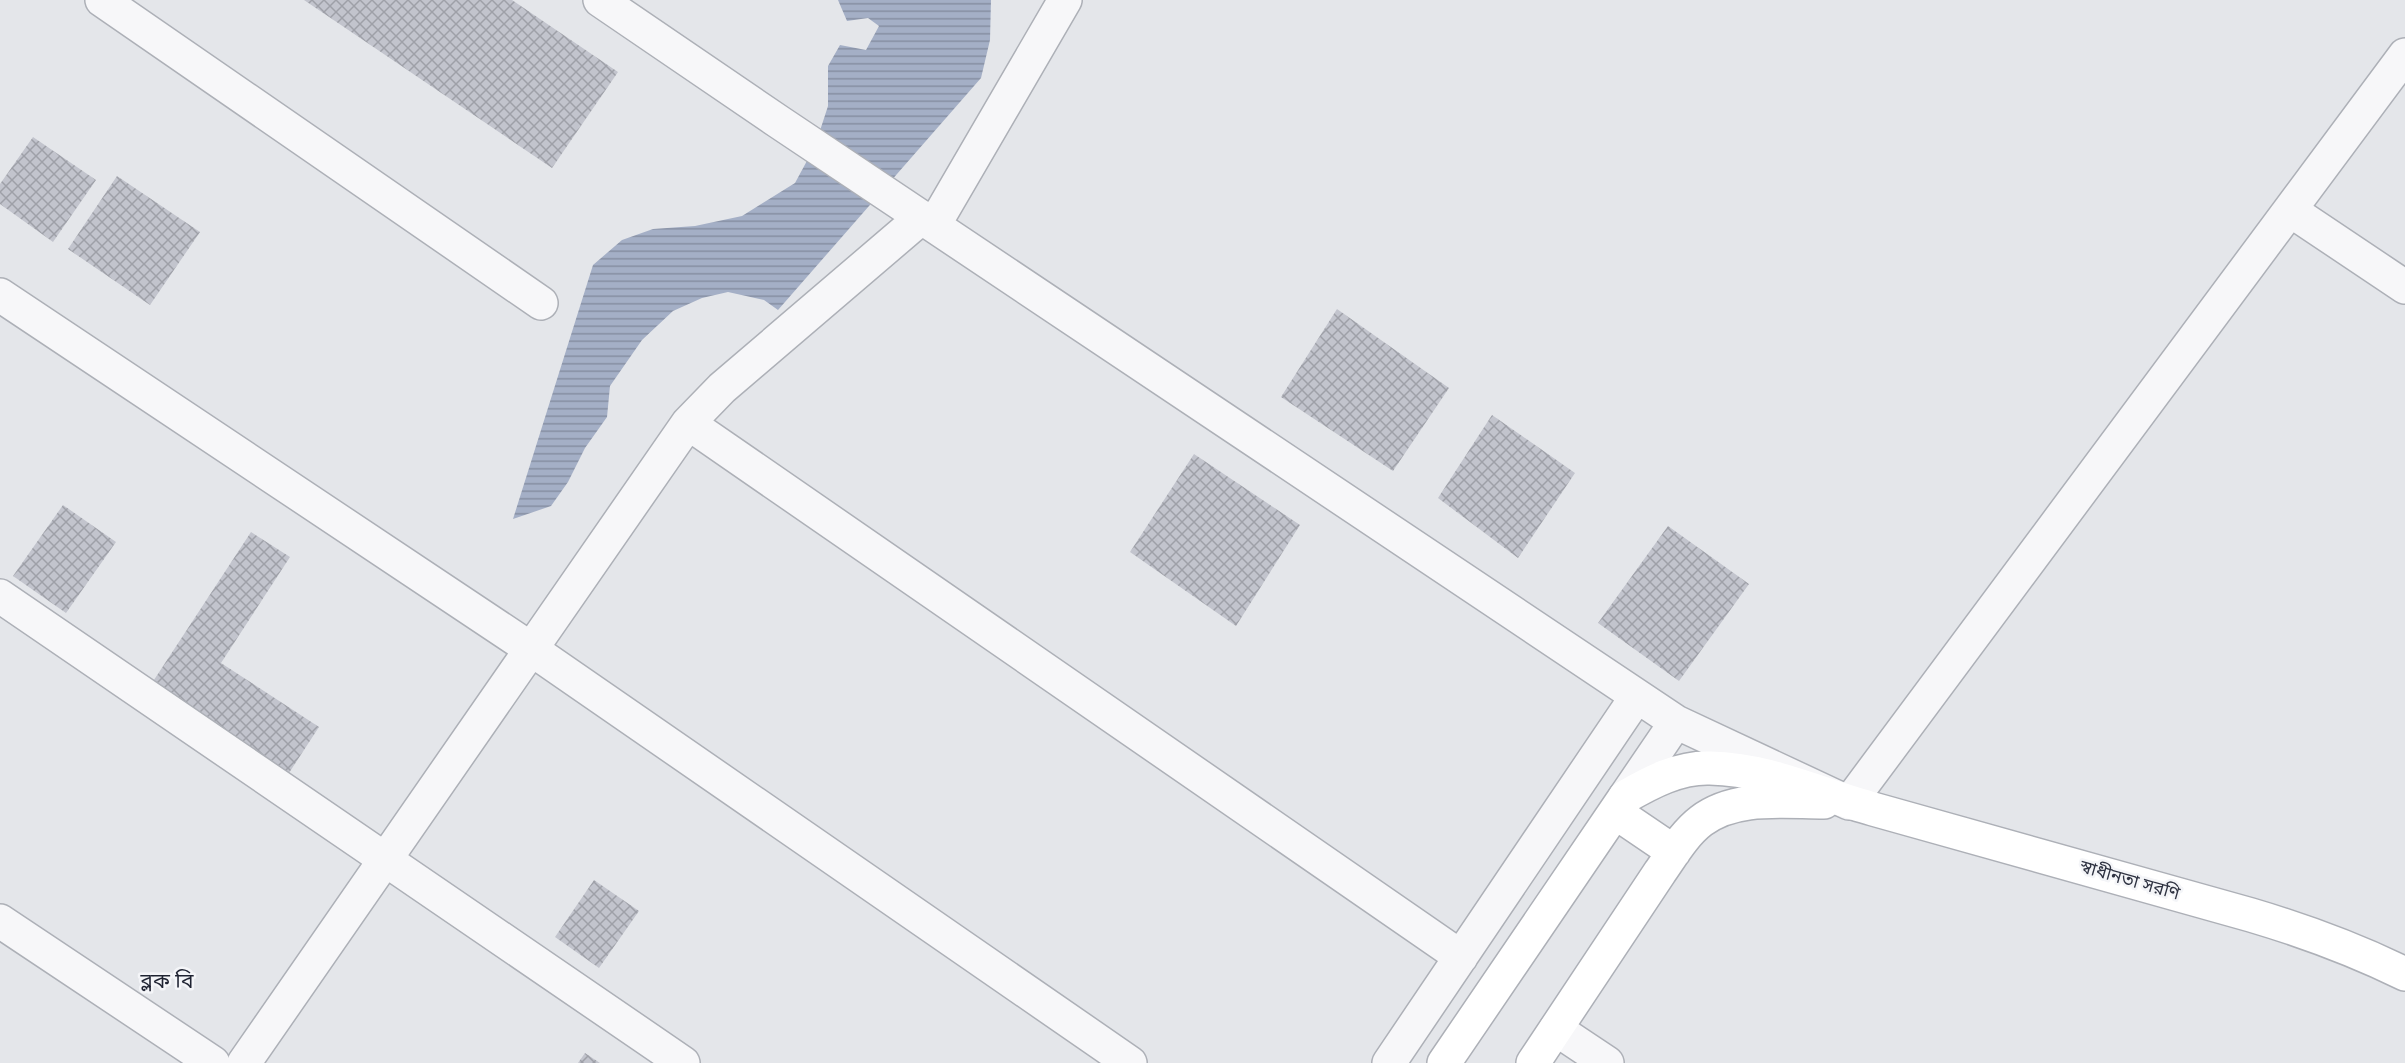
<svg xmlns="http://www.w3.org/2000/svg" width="2405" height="1063" font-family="'Open Sans','Noto Sans Bengali',sans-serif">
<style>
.water{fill:url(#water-rules)}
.building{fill:url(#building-cross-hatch)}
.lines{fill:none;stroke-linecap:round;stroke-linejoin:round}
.street-casing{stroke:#adb0b7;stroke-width:36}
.secondary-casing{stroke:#adb0b7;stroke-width:36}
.street{stroke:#f7f7f9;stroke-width:33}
.secondary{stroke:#fff;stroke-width:33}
.labels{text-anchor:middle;stroke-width:5;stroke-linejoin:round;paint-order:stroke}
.street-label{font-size:18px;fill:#2e3241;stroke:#f4f5f8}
.quarter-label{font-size:21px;fill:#1f2332;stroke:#f4f5f8}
</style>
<defs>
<pattern id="water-rules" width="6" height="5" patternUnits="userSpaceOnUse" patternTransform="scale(1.5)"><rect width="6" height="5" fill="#a4afc6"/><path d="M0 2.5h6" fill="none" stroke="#868fa2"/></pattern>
<pattern id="building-cross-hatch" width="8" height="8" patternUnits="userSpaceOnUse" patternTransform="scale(1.5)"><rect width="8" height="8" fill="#c2c4cd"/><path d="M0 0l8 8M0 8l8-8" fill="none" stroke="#9ea0a8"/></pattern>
</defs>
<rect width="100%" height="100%" fill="#e4e6ea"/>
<!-- water -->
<path class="water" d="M838,0H991L990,40L981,78L778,310L764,300L728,292L702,298L673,311L642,340L610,386L607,417L585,448L568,482L551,506L513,519L593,265L622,240L653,229L695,226L742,216L795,183L815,146L828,106V66L840,45L866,50L879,26L868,18L847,21Z"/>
<!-- building -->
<path class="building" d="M304,0H512L618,72L552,168Z
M33,137L96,180L53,242L0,204V184Z
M117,176L200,232L150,305L68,249Z
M1337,309L1449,388L1393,471L1281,397Z
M1492,415L1575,473L1518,558L1438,498Z
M1194,454L1300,525L1236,626L1130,552Z
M63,505L116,542L66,613L13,576Z
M1668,526L1749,584L1679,681L1598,623Z
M251,532L290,557L221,663L319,727L287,776L150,686Z
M594,880L639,911L599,968L555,937Z
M585,1053L600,1063H578Z"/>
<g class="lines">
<defs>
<path id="street" d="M102,0L541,303
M600,0L779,122L1676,722L1849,803L2405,55
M2290,210L2405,287
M934,225L1065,0
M0,295L531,649L1130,1063
M688,423L1461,957
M0,596L683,1063
M1625,797L1676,722
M0,921L213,1063
M1556,1029L1607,1063
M244,1063L688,423L722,388L922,217
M1389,1063L1637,696"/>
<path id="secondary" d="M1615,812L1674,852
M1444,1063L1625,797C1651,782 1679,767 1710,768C1768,769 1818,794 1873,809C1999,844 2125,879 2251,915C2305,931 2354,949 2405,974
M1533,1063L1660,872C1672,855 1684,834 1701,821C1735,795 1784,802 1824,802"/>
</defs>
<!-- street casing -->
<use href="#street" class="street-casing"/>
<!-- secondary casing -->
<use href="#secondary" class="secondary-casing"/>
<!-- street -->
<use href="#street" class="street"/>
<!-- secondary -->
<use href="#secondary" class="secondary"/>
</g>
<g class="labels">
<!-- street labels -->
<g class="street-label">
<text transform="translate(2130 880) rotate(16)" y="6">স্বাধীনতা সরণি</text>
</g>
<!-- quarter labels -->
<g class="quarter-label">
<text x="167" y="988">ব্লক বি</text>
</g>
</g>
</svg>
